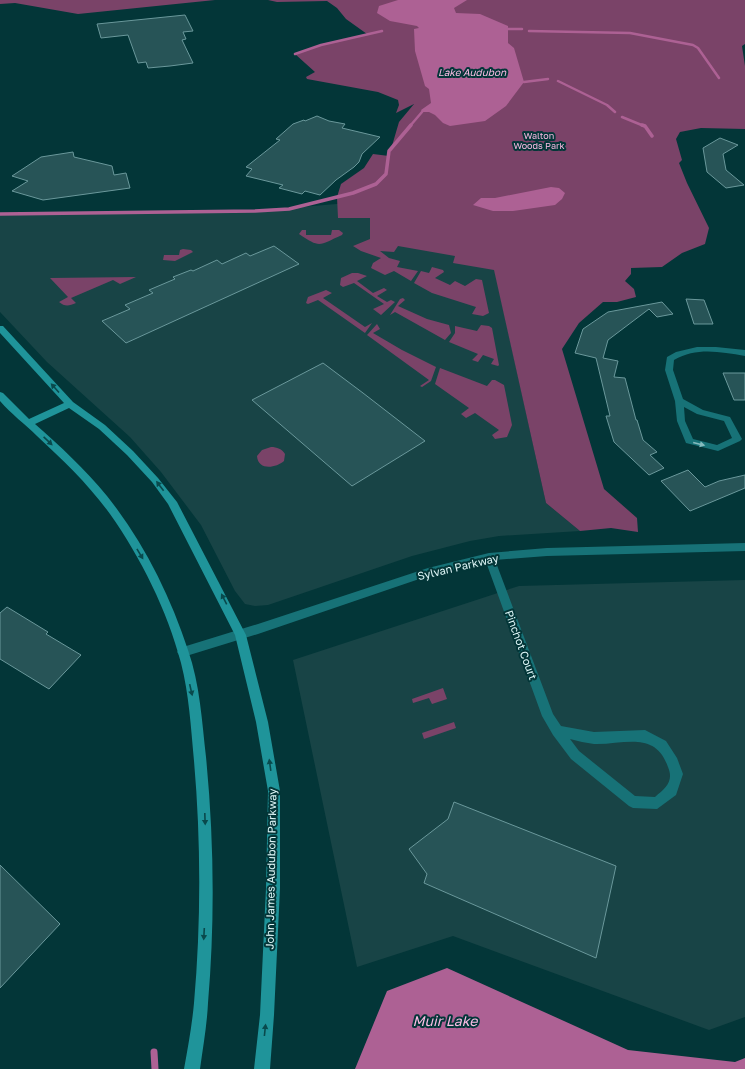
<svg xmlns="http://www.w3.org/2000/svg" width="745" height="1069" font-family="'Golos Text',sans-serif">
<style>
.built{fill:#184446}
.green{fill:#7a4368}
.water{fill:#ad6194}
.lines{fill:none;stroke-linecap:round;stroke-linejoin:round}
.stream-far2{stroke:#ad6194;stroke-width:2.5}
.stream-far1{stroke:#ad6194;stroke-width:3.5}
.stream{stroke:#ad6194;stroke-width:7}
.building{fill:#275457;stroke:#6a989b}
.street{fill:#177277;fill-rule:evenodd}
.secondary{fill:#1f949a;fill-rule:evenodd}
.oneway{fill:#09494c}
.oneway2{fill:#85bbbe}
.labels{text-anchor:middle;stroke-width:4;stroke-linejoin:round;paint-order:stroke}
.far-park-label{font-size:9px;fill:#f8b9e1;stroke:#033638}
.far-water-label{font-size:10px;font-style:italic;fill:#fbbce4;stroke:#033638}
.street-label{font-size:11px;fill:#dff7f8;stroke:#033638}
.near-water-label{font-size:14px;font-style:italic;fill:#fbbce4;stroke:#033638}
</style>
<rect width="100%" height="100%" fill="#033638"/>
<!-- built -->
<path class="built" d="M383,200L493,263L546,503L580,531L499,536L470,541L412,556L268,605L255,606L245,604L235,591L201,525L161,472L130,437L47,362L0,312V214L255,211Z
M745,580V1017L709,1030L453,936L357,967L293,660L519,586Z"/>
<!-- green -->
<path class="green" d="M0,0H215L78,14L15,3L0,4Z
M268,0H745V44L742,46L745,66V129L701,128L680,132L676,139L682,160L679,163L687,183L709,228L705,244L682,253L662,267L631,268V274L625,281L634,289L636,297L617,302H603L579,323L562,349L604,489L637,518L638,532L611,528L580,531L546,503L494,270L453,263L455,256L398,246L394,252L380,251L389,258L400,261L397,267L418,271L411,281L394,271L385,275L371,268L373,263L381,258L361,251L353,246L370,239V218H338L337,197L341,184L364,168L373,154L389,156L399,122L414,104L396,113L399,105L398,100L378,92L307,79L306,77L315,72L295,54L321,45L367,34L346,19L337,8L327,1L277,2Z
M302,230H306V235H331L332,230H339L343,233L342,235C319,245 321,249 299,234Z
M183,249L191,250L193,252L175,261L163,260L164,255H179L180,250Z
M432,267L443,270L444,272L435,278L450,285L455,281L465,286L476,279L482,280L489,313L483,316L472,314L476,307L432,293L414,283L421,271L429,273Z
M352,273H358L367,276L357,281L373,293L384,288L387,290L377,296L387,302L391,300L395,302L381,315L373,309L384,304L354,283L343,287L340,285L341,278Z
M136,277L120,284L113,280L71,298L76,303C69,306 65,307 59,302L68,297L50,278Z
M326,290L332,293L323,298L365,327L372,323L365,333L318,300L308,304L306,303L308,297Z
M403,298L405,300L398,306L427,319L449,325L451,333L445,340L395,312L390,315L400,299Z
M377,324L380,329L373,333L402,350L436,367L431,381L422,387L420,386L429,380L367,335Z
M481,325L489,326L492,328L499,365L498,366L491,364L494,359L483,355L478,362L472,360L478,354L449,342L455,333V326L477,331Z
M440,368L487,386L492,380H495L504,385L512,425L507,437L495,439L492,435L499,430L475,413L466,418L461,414L469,408L435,384Z
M271,447C277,447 282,449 285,454L284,461C276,468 258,471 257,456L262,450Z
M443,688L447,699L432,704L429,698L413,703L412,699Z
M454,722L456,728L424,739L422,733Z"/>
<!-- water -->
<path class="water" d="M398,0H467L454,8L456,13L480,14L508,26V43L514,48L524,82L506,106L485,121L450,126L443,123L435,115L429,112H422L421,110L431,103L429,89L425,86L415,51L414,29L419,28L417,26L390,21L377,13L379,6Z
M551,187L559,188L565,193L562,199L555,205L513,211H493L473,205L481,198H495Z
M447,968L628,1050L735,1062L745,1058V1069H355L387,991Z"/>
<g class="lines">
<!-- stream-far2 -->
<path class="stream-far2" d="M508,29H522
M529,31L630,33L693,45L698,48L719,78
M295,54L321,45L382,31
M558,81L607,105L615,112
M524,82L548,79
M622,117L644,126
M410,126L422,112"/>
<!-- stream-far1 -->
<path class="stream-far1" d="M642,125L645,126L652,136
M0,214L255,211L289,209L353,193L376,184L386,174L389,151L411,125"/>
<!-- stream -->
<path class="stream" d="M154,1052L155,1069"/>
</g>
<!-- building -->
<path class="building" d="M185,15L193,31L183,32L186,39L182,40L193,63L170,66L148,68L146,62L138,63L128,35L101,38L97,24Z
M317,116L329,121L345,124L342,128L380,137L362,154L359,162L354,167L336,180L320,195L305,191L302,194L279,188L283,185L246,176L252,169L246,167L280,140L276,139L293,124L304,120L305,121Z
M720,138L738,145L723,154L726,170L744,185L726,188L707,172L703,148Z
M73,152L74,157L112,166L114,175L126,173L130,188L43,200L12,191L28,181L12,176L41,157Z
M274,246L299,264L126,343L102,321L130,309L125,305L153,293L149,290L175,279L173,277L191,270L193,271L217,260L222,264L246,253L250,256Z
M686,299L704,300L713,324H694Z
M662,302L673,314L657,317L649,309L608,340L603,358L618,361L614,377L625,378L636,420H637L643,440L657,452L650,455L664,468L649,475L614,442L606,416H610L596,358L575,353L583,329L608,312Z
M323,363L363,393L425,441L352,486L252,400Z
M723,373H745V400H734Z
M688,470L705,487L719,481L745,475V488L690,511L661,481Z
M7,607L48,632L46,634L81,655L49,689L0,659V613Z
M454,802L616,866L596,958L424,883L427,874L409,849L448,819Z
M0,865L60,924L0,988Z"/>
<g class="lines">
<!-- street -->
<path class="street" d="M697,347H716L745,350V356C720,352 697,347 674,360L673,370L683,399L703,410L730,417L742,439L740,441L718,451L686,443L677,421L675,401L665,370L667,357L676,352ZM684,407L697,414L724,421L732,438L717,445L693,439L685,421Z
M745,543V551L547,556L495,560L553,714L561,726L594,732L645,730L666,741L677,758L683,774L676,795L657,809L633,808L629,806L571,759L553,735L542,716L486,562L428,576L258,634L183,657L179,655L177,652L179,649L183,647L258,624L428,568L489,553L547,548ZM570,739C578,741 586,743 594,744C624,745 655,730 668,767C674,781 666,788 655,797L635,796L579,751Z"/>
<!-- secondary -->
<path class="secondary" d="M0,326H3L73,402L105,425L133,451L158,478L177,502L246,635L268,722L280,791V888L274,1015L270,1069H254L260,1015L266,888L268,791L256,722L235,635L168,504L152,482L127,455L99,429L69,408L35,424C60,446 85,469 107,496C143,541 170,595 188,650C200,684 202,722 206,757C214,839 215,921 208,1003C207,1025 203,1047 200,1069H184C188,1047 192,1025 194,1003C201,923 201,841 194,761C191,728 189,694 181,663C167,610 141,558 110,514C89,485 63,460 37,436C25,424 11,414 0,401V392L3,393L29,419L64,403L0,333Z"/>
</g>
<!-- one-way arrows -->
<defs><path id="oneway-solid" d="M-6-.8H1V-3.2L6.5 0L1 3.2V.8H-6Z"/></defs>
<g class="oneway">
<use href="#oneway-solid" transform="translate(55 388) rotate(-132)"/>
<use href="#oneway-solid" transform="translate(48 441) rotate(43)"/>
<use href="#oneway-solid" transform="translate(160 486) rotate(-127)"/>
<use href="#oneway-solid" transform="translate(140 554) rotate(59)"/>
<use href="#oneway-solid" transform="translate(224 599) rotate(-117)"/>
<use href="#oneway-solid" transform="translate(191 690) rotate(77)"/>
<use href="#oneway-solid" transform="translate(270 765) rotate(-98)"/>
<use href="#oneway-solid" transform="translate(205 819) rotate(88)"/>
<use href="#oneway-solid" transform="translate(204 934) rotate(93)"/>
<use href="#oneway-solid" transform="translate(265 1030) rotate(-84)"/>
</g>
<use class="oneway2" href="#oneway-solid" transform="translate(699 444) rotate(14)"/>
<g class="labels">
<!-- far-park labels -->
<g class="far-park-label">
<text x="539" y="139">Walton<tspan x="539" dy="10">Woods Park</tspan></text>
</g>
<!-- far-water labels -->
<g class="far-water-label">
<text x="472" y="76">Lake Audubon</text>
</g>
<!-- street labels -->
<g class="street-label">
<text transform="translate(458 567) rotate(-13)" y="4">Sylvan Parkway</text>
<text transform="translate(521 645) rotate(70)" y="4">Pinchot Court</text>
<text transform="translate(271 869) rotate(-89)" y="4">John James Audubon Parkway</text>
</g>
<!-- near-water labels -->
<g class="near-water-label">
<text x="445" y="1026">Muir Lake</text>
</g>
</g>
</svg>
